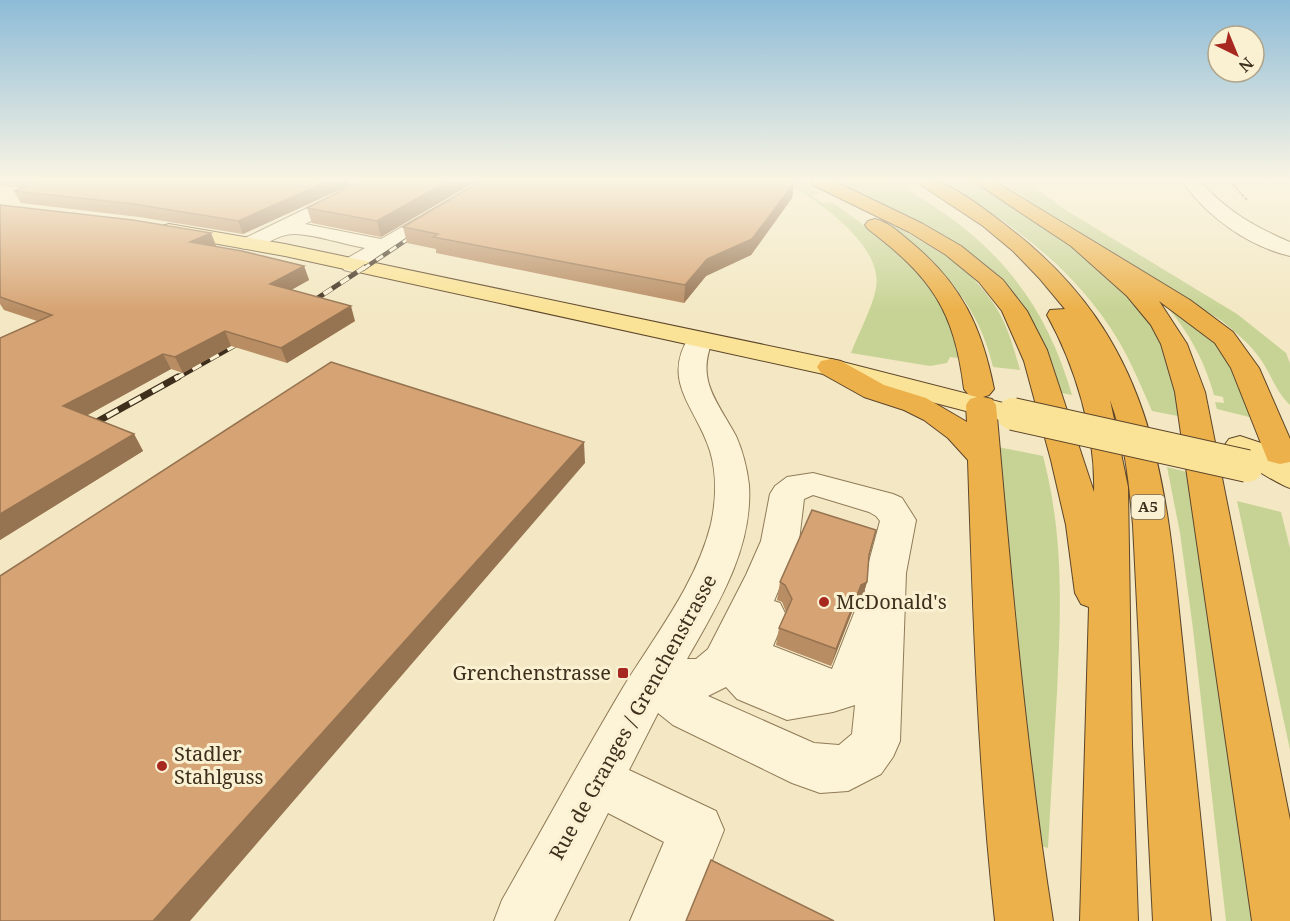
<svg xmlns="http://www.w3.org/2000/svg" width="1290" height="921" font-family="'Noto Serif',serif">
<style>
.green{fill:#c7d395}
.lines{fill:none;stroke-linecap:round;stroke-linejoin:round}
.minor-casing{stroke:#907a57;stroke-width:2}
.major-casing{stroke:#5e462b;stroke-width:2}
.highway-casing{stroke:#5e462b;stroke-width:2}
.path{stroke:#907a57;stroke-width:2;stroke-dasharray:3 1.5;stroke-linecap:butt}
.minor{fill:#fdf4d7;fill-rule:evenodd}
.major{fill:#fae397;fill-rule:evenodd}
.highway{fill:#ecb14a;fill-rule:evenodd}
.rail-far2-casing{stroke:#3e2f1d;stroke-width:4.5}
.rail-far1-casing{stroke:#3e2f1d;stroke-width:5}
.rail-casing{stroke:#3e2f1d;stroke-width:7}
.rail-far2{stroke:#faf1d3;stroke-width:3;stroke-dasharray:8;stroke-linecap:butt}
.rail-far1{stroke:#faf1d3;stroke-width:4;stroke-dasharray:10;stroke-linecap:butt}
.rail{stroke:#faf1d3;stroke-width:4.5;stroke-dasharray:13;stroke-linecap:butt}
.major-bridge-casing{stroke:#5e462b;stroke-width:34;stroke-linecap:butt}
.major-bridge{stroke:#fae397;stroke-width:32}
.wall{fill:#b88d64}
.shaded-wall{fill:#967351}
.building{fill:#d6a474;stroke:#967351;stroke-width:1.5}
.poi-dot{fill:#a7281f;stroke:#faf1d3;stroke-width:2}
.labels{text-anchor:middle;stroke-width:6;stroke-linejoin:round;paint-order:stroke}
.shield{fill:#faf1d3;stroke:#766954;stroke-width:1.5}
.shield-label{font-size:15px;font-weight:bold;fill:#3e2f1d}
.near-poi-label{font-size:20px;fill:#3e2f1d;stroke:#faf1d3;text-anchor:start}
.near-street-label{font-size:20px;fill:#3e2f1d;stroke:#faf1d3}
</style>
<rect width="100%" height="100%" fill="#f3e8c3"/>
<!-- green -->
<path class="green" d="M782,181H803L820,194L811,195L822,203L832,202C887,242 951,284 958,358L950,357L947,363L930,366L851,353C858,335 873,306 876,288C884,245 815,198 782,181Z
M831,181C850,181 872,178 891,181C903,184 919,197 930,204C1004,251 1048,311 1072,395L1057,392L1007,289Z
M937,181H970L1074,248L1116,279L1161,335L1183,417L1152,411C1144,393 1136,374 1127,356C1087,278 1013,221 937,181Z
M998,181H1026L1064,209L1237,314L1286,353L1290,363V405C1275,391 1271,373 1259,357C1249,343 1235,332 1222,321Z
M877,219H880C923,241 971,265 997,309C1008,327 1014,349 1020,370L993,367C978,301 933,254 877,219Z
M1165,304L1224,350L1253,418L1217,409L1215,402L1224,403L1223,397L1214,395C1204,359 1189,333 1165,304Z
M998,447L1043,456C1064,536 1061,610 1057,692C1054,744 1051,796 1048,848L1034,844Z
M1167,467L1191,473L1254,921H1226L1193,629L1180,533Z
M1237,501L1281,512L1290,548V750Z"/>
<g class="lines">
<defs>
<path id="minor" d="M363,181H386L384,185L305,224L381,239L482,181H503L360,270L352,272L344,270L341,265L344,260L365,248C342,244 318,235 295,234C275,233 260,253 241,248L237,244L241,240Z
M1182,181H1200C1225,210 1255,227 1290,242V256C1248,246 1207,217 1182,181Z
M700,332L709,334L713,340C695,380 718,402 736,436C743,452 747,468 749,485C753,549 717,606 687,659H696L708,649L746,575L761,541L770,494L775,486L787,477L813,473L893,494L902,498L916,520L906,573L900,741L893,757L881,774L848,791L820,793L792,783L673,725L658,713L629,770L716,811L724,830L688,921H630L664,842L608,813L554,921H494L502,900C542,830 580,760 621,691C653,638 696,585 711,524C716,501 717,474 710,451C697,408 659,381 691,334ZM813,495L869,512L876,516L880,521L866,573L864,601L858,603L832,669L773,646L786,615L780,603L774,601L799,541L804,499ZM726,687L737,699L787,720L833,712L855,705L852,734L839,745L814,743L708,696Z"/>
<path id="major" d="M169,224L285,244L831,359L1023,408L1027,414L1023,420L1012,423L828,375L285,256L162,234L159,230L162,226Z
M1240,436L1264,444L1290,461V488C1279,485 1229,454 1224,446L1229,439Z"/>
<path id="highway" d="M811,181H834L923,224L961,246L1003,280L1027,311L1047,350L1094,492C1096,434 1075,365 1047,315L1050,310L1065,309L1040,279L1013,251L983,226L915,181C921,181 931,180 937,182C959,188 995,217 1013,231C1160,346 1166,488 1184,659C1193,746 1202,834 1211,921H1153L1133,525C1129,483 1125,440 1110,400L1128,487L1132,744L1138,921H1080L1089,607L1081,604L1075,593L1066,525L1051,460L1024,361L1002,311L979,282L946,255L909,232L813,185Z
M973,181H994L1190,300L1233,332L1259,368L1290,439V462L1280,464L1268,461L1231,368L1215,343L1159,301L1187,344L1205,392L1290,820V921H1252L1175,392L1161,344L1151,325L1127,296L1071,246Z
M875,219C889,222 902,235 913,244C962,285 982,328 994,389L989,395L983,397L992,399L996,405C1011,578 1026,749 1053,921H995C978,766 973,616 968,460L948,438L924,420L904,410L864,397L821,373L817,367L821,361L831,359L841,361L884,385L926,398L967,422L966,405L970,399L977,397L969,395L964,389C954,309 931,277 868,229L865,225L868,221Z"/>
</defs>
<!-- minor casing -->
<use href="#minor" class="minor-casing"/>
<!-- major casing -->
<use href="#major" class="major-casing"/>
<!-- highway casing -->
<use href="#highway" class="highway-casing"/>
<!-- path -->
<path class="path" d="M1230,181L1247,200"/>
<!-- minor -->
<use href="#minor" class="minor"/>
<!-- major -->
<use href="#major" class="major"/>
<!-- highway -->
<use href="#highway" class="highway"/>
<defs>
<path id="rail-far2" d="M363,269L420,231"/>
<path id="rail-far1" d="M307,305L365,267
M175,379L246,339"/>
<path id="rail" d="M84,429L178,377"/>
</defs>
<!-- rail-far2 casing -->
<use href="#rail-far2" class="rail-far2-casing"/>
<!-- rail-far1 casing -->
<use href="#rail-far1" class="rail-far1-casing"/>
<!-- rail casing -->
<use href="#rail" class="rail-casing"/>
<!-- rail-far2 -->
<use href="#rail-far2" class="rail-far2"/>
<!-- rail-far1 -->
<use href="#rail-far1" class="rail-far1"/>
<!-- rail -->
<use href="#rail" class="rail"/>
<defs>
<path id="major-bridge" d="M1013,414L1247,466"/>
</defs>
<!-- major-bridge casing -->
<use href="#major-bridge" class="major-bridge-casing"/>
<!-- major-bridge -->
<use href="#major-bridge" class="major-bridge"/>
</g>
<!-- wall -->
<path class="wall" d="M0,181H349L350,185L243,234L139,217L21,203L14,191L22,188L0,186Z
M477,181L381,237L312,223L307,208Z
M794,183L792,198L751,255L706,276L684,303L436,253V249L407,243L403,227Z
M0,205L211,233L216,246L304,266L309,280L291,290L355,321L287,363L231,346L183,373L171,369L86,416L134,434L143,451L0,540V338L37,321L4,310L0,304Z
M869,555L867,582L862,599L856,602L831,666L776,645L779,628L786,612L782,602L777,600L780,582Z"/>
<!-- shaded-wall -->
<path class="shaded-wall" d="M328,181H349L350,185L243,234L238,221Z
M448,181H477L381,237L377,221Z
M794,183L792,198L751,255L706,276L684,303L685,285L707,259Z
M211,233L216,246L190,242Z
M304,266L309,280L275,299L270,284Z
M351,306L355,321L287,363L281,348Z
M225,331L231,346L183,373L175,357Z
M163,354L171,369L73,423L63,406Z
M134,434L143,451L0,540V514Z
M584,442L585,463L190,921H153Z
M867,582L862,599L856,602L831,666L836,649L861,585Z"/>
<!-- building -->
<path class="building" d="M38,181H328L238,221L134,204L14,191Z
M360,181H448L377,221L307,208Z
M481,181H792L794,183L752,239L707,259L685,285L433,237L438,234L403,227Z
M0,205L133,220L211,233L190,242L242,251L304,266L270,284L351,306L281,348L225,331L175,357L163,354L63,406L134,434L0,514V338L52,315L0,297Z
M331,362L584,442L153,921H0V576Z
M812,510L876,530L869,555L867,582L861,585L836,649L779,628L792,599L785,585L780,582Z
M711,860L834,921H686Z"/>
<!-- sky -->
<linearGradient id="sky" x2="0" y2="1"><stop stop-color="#8dbbd7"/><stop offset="0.58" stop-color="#faf5e4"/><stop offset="1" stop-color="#faf5e4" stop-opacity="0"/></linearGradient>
<rect width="1290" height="310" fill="url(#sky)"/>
<!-- markers -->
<g class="poi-dot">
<circle cx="824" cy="602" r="6"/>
<rect x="617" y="667" width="12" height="12" rx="3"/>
<circle cx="162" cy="766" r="6"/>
</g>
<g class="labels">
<!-- shield labels -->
<rect class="shield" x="1131.5" y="495" width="33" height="24" rx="4.5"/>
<g class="shield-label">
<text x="1148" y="512">A5</text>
</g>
<!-- near-poi labels -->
<g class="near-poi-label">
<text x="836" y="609">McDonald's</text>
<text x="611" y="680" text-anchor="end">Grenchenstrasse</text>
<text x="174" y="761">Stadler<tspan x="174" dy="23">Stahlguss</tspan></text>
</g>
<!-- near-street labels -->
<g class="near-street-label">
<text transform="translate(633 717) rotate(-61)" y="7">Rue de Granges / Grenchenstrasse</text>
</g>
</g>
<!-- north arrow -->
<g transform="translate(1236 54) rotate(137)"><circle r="28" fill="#faf1d3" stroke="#afa38a" stroke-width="1.5"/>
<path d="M0-4.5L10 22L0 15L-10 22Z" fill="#a7281f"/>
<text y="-9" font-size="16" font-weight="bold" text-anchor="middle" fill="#3e2f1d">N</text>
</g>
</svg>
